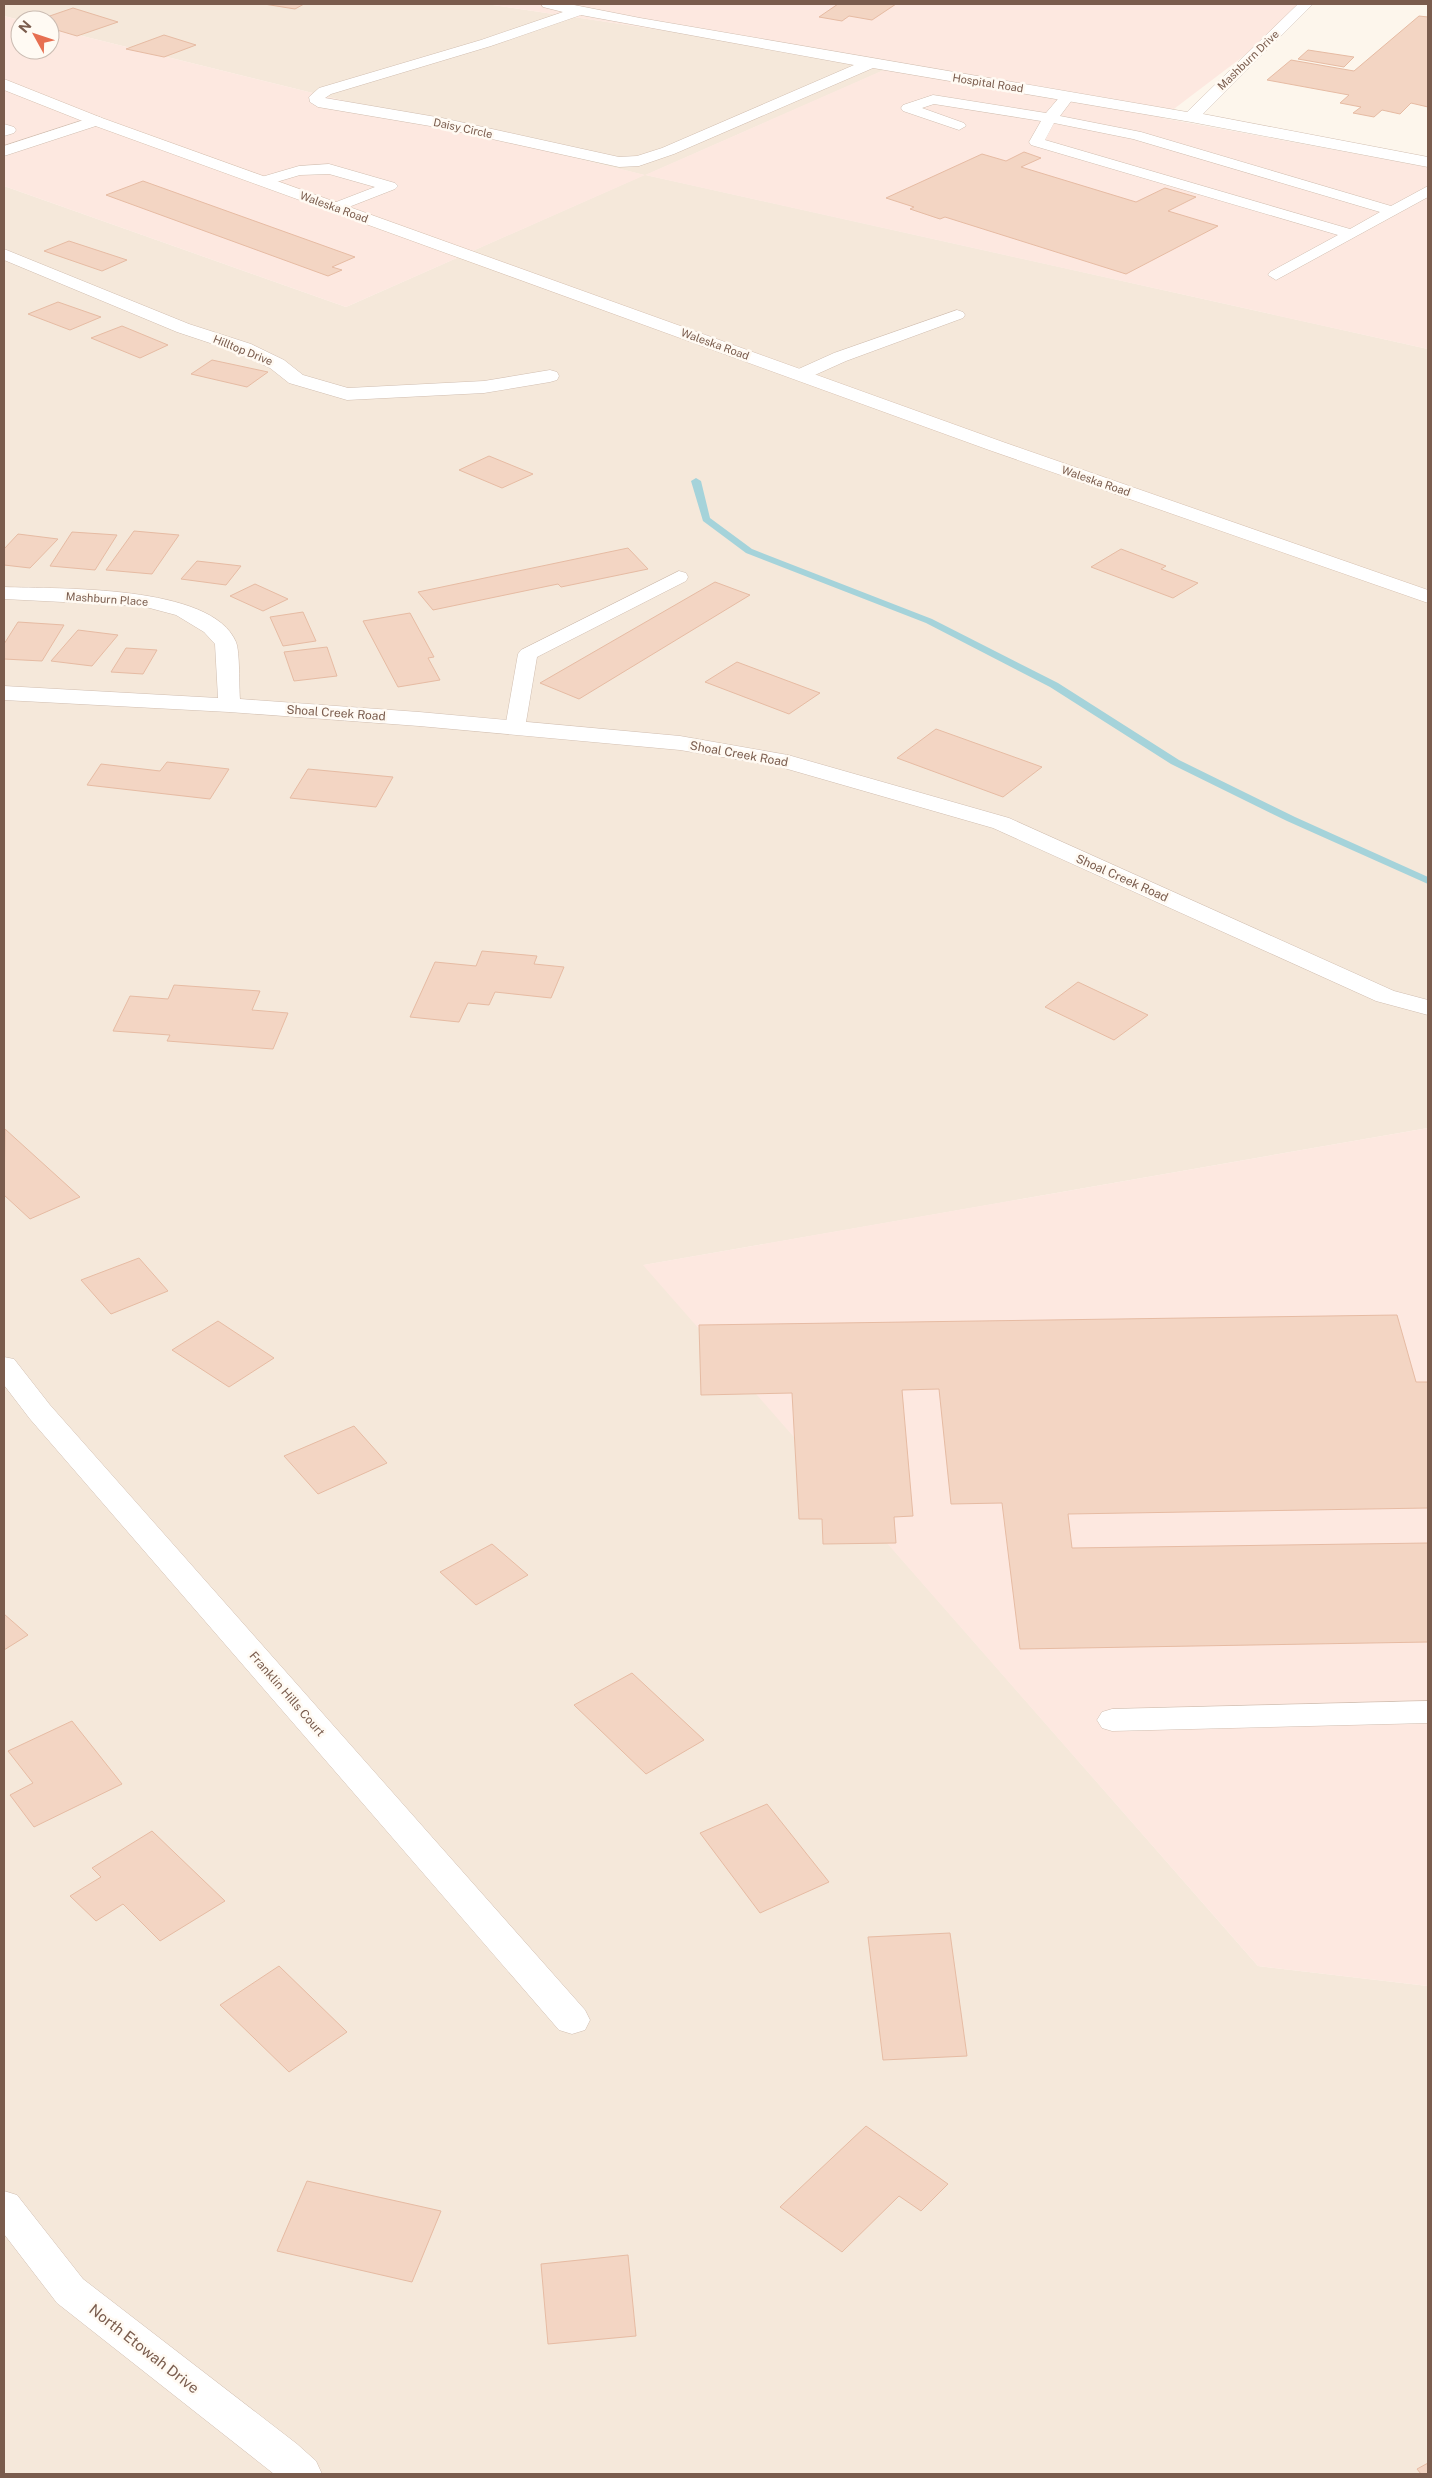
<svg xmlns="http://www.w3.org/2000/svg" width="1432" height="2478" font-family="'Public Sans',sans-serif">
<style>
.residential{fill:#f5e8da}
.commercial{fill:#fde8e0}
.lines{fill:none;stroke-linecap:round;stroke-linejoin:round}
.stream{fill:#a5d3da;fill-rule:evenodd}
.building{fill:#f3d5c3;stroke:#e6bba3}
.service-casing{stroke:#d1beb0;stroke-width:1}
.minor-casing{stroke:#d1beb0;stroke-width:1}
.secondary-casing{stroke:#d6c0b0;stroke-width:1}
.service{fill:#fff;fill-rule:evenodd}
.minor{fill:#fff;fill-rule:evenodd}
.secondary{fill:#fff;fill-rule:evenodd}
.labels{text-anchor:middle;stroke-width:5;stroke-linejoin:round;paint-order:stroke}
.far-street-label{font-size:11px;fill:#7a5c4d;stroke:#fffaf3}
.street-label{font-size:12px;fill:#7a5c4d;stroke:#fffaf3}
.near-street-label{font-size:15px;fill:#7a5c4d;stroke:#fffaf3}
</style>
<rect width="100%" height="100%" fill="#fdf6ec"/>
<!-- residential -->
<path class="residential" d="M4,4H486L896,65L646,175L1428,349V1128L644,1265L1258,1966L1428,1986V2474H4V186L346,307L644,175L50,28V20H20L4,16Z"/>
<!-- commercial -->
<path class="commercial" d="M486,4H1312L1162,118L1428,167V349L645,175L346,307L4,186V16L20,20V50H50V28L645,175L895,65Z
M1428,1128V1986L1258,1966L643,1265Z"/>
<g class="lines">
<!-- stream -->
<path class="stream" d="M696,478L701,481L710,518L752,549L932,619L1058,683L1179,760L1295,817L1428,877V884L1287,821L1171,764L1050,687L926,623L746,553L703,521L691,481Z"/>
</g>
<!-- building -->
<path class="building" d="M264,4H304L295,9Z
M838,4H896L872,20L849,16L842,21L819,17Z
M73,8L118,22L77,36L50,28V20H38Z
M1419,16L1428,17V107L1411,103L1400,114L1382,110L1374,117L1353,113L1361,107L1340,103L1349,95L1267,80L1291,60L1354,71Z
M164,35L196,45L164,57L126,49Z
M1308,50L1354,57L1344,67L1298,59Z
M1024,152L1041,158L1021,167L1136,202L1165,188L1196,197L1168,211L1218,226L1126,274L945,217L940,219L910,209L914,207L886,198L982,154L1006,161Z
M143,181L355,257L332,267L342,270L328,276L106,195Z
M69,241L127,260L102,271L44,251Z
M58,302L101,317L70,330L28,314Z
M122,326L168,345L140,358L91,338Z
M212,360L268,372L247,387L191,374Z
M489,456L533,474L502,488L459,470Z
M134,531L179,535L152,574L106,570Z
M72,532L117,535L95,570L50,566Z
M18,534L58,539L30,568L4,565V549Z
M628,548L648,569L561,587L558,584L433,610L418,592Z
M1121,549L1166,566L1161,569L1198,583L1173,598L1091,567Z
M197,561L241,566L226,585L181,579Z
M715,582L750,595L579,699L540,683Z
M255,584L288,599L263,611L230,596Z
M303,612L316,641L283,646L270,617Z
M410,613L434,657L428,658L440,680L398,687L363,621Z
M18,622L64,625L42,661L4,659V644Z
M78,630L118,635L92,666L51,661Z
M327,647L337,676L294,681L284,652Z
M126,648L157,650L143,674L111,672Z
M737,662L820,693L789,714L705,682Z
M936,729L1042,767L1003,797L897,758Z
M167,762L229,769L210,799L87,785L101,764L160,771Z
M308,769L393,777L376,807L290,798Z
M482,951L537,956L534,964L564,967L551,998L495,992L489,1005L468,1003L459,1022L410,1017L435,962L476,966Z
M1078,982L1148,1015L1114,1040L1045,1007Z
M174,985L260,991L252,1010L288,1013L273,1049L167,1041L170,1035L113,1031L130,996L168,999Z
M5,1129L80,1197L30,1219L4,1195Z
M139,1258L168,1291L111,1314L81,1280Z
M1397,1315L1416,1382H1428V1508L1068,1514L1072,1548L1428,1543V1642L1020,1649L1002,1503L951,1504L939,1389L902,1390L913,1516L894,1517L896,1543L823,1544L822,1519H799L792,1393L701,1395L699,1325Z
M218,1321L274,1358L229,1387L172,1350Z
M354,1426L387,1463L318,1494L284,1456Z
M492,1544L528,1575L476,1605L440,1572Z
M4,1614L28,1635L4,1650Z
M632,1673L704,1740L646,1774L574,1705Z
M72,1721L122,1784L34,1827L10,1795L33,1783L8,1751Z
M767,1804L829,1882L760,1913L700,1833Z
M152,1831L225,1901L160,1941L123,1904L96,1921L70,1896L101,1877L92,1868Z
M950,1933L967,2056L883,2060L868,1937Z
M279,1966L347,2032L289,2072L220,2005Z
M866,2126L948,2184L921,2211L899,2196L842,2252L780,2207Z
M307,2181L441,2211L412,2282L277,2251Z
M628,2255L636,2336L548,2344L541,2264Z
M1428,2463V2474H1421L1417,2469Z"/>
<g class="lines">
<defs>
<path id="service" d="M1068,92L1075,96L1060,116L1141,132L1391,206L1428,186V197L1276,280L1268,275L1270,272L1338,235L1031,145L1029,142L1041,121L934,104L922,108L964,123L966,126L959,130L903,111L901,108L903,105L933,95L1046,113L1063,93ZM1054,123L1133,139L1380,212L1350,229L1045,140Z
M4,124L14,127L16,130L14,133L4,136Z
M329,164L395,183L398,186L395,189L336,212L328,207L331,204L375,187L329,174L300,175L263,186L255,181L258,178L299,166Z
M957,310L963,312L965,315L963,318L846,361L806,379H794L791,375L794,371L834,353Z
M679,571L686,573L688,577L686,581L537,657L525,728L522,732L515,734L508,732L505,728L518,654L521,650Z
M1428,1701V1723L1112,1731L1102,1728L1097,1720L1102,1712L1112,1709Z"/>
<path id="minor" d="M541,4H569L640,18L1187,112L1298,4H1313L1203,114L1428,157V167L1191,122L873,68L674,154L639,166L619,167L442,128L318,107L310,102L309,97L319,88L481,40L563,12L543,7ZM581,15L854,65L662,148L637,156L619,157L442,118L325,98L331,94L491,46Z
M96,116L102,118L104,121L102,124L4,156V146Z
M4,249L189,324L251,344L284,360L303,375L348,388L484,381L550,370L557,372L559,376L557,380L550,382L484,393L347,400L289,383L270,368L237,352L177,332L4,260Z
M4,587C58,589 212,584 236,642C240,652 239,686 240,699L419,712L680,736L788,755L1009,818L1394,991L1428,1000V1015L1376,1001L993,828L777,766L680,750L419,726L229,712L4,700V686L218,698L215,644L204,632L176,615L142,606L4,599Z
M4,1357L14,1359L50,1405L585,2010L590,2020L585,2030L572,2034L559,2030L30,1419L4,1385Z
M4,2191L17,2195L83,2279L297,2444L316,2461L322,2474H274L57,2303L4,2234Z"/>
<path id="secondary" d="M4,79L102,118L1003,442L1428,590V603L989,450L90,124L4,90Z"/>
</defs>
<!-- service casing -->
<use href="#service" class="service-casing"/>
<!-- minor casing -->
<use href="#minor" class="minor-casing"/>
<!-- secondary casing -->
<use href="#secondary" class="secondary-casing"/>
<!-- service -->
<use href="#service" class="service"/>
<!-- minor -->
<use href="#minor" class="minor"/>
<!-- secondary -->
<use href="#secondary" class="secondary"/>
</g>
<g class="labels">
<!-- far-street labels -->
<g class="far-street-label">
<text transform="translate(1248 60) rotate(-44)" y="4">Mashburn Drive</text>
<text transform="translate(988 83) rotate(9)" y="4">Hospital Road</text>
<text transform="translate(463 128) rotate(12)" y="4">Daisy Circle</text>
<text transform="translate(334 207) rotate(20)" y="4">Waleska Road</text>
<text transform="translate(715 344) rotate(20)" y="4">Waleska Road</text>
<text transform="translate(243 350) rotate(22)" y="4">Hilltop Drive</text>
<text transform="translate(1096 481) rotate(19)" y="4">Waleska Road</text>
<text transform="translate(107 599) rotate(4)" y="4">Mashburn Place</text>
</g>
<!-- street labels -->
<g class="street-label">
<text transform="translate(336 713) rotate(4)" y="4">Shoal Creek Road</text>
<text transform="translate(739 754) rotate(10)" y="4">Shoal Creek Road</text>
<text transform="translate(1122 878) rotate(24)" y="4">Shoal Creek Road</text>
<text transform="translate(287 1694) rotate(49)" y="4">Franklin Hills Court</text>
</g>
<!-- near-street labels -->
<g class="near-street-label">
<text transform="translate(144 2349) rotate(38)" y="5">North Etowah Drive</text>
</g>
</g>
<!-- border -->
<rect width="1432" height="2478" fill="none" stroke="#7a5c4d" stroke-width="10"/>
<!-- north arrow -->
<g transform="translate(35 35) rotate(310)"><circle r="24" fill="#fffaf3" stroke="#cabbb1"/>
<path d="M0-4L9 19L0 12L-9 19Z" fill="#e76f51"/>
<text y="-8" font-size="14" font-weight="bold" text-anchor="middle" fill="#7a5c4d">N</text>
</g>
</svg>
